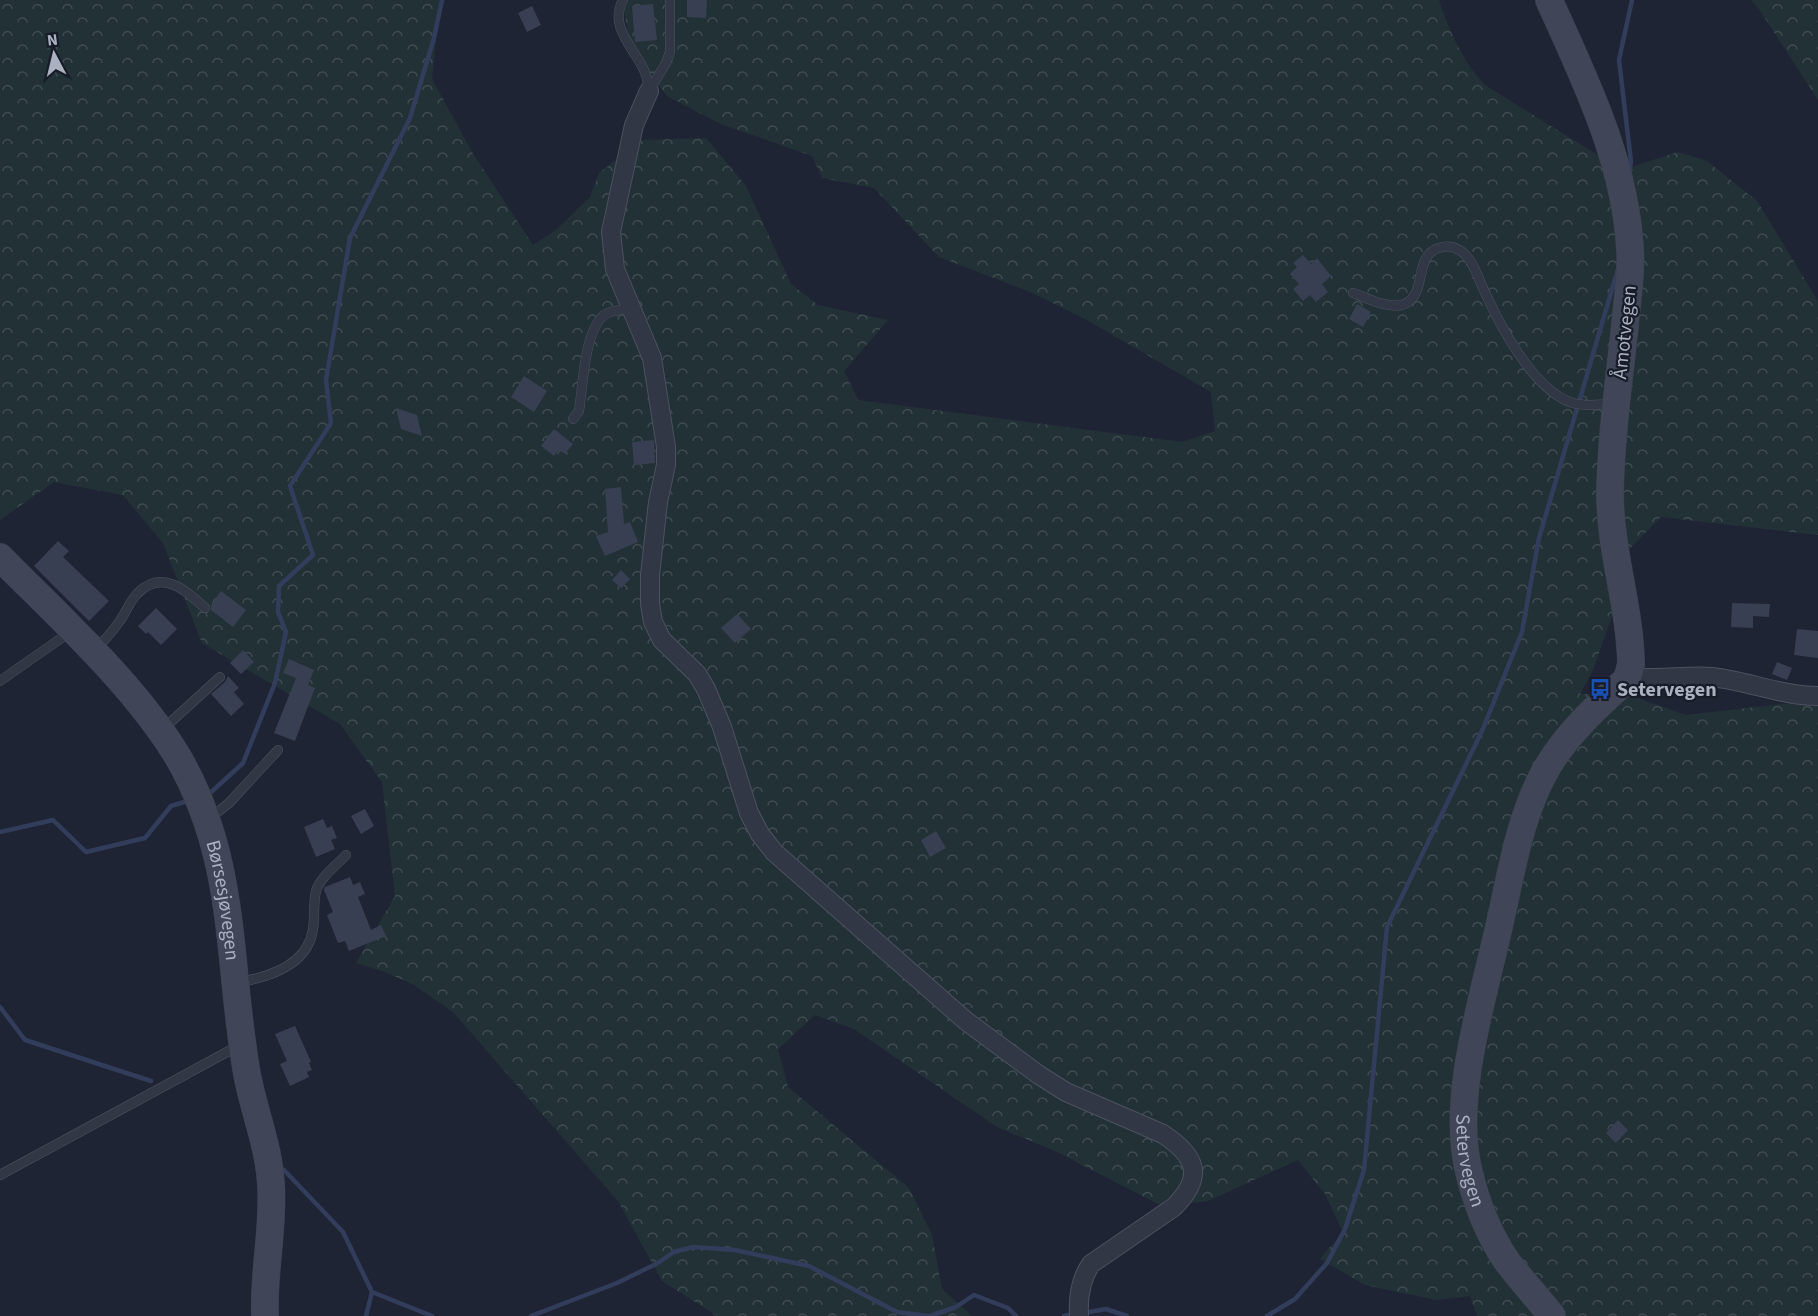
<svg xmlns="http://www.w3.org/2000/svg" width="1818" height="1316" font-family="'Source Sans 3',sans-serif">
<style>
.forest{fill:url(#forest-crowns)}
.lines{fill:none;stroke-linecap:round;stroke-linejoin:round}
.stream{stroke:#323d5c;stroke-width:4.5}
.building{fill:#383f52}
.lane-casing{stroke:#4d5160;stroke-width:10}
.street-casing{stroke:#4d5160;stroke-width:20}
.secondary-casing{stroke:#3c404e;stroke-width:28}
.lane{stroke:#323745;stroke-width:9}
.street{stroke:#323745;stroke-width:18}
.secondary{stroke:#404558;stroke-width:27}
.labels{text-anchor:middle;stroke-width:4.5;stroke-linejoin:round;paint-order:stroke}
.street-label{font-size:20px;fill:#acb1c2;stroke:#181c29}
.poi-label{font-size:20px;font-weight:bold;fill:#acb1c2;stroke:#181c29;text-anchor:start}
</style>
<defs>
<pattern id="forest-crowns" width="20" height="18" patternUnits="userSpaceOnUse" patternTransform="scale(1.5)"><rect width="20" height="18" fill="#223136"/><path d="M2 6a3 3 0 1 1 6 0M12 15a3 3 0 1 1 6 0" fill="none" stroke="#3f4c51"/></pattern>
</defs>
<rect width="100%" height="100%" fill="#1f2434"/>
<!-- forest -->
<path class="forest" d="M0,0H440L432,79L472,152L533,245L555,231L590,197L599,173L642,140L706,138L746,186L791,284L818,305L888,320L844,371L858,400L1182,442L1215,431L1211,392L1085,319L1028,291L939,257L874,188L822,178L812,156L721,124L667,96L632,53L622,0H1439C1448,28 1465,68 1488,87L1622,170L1678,152L1707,161L1757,201L1818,301V535L1661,517L1610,569L1614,610L1593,670L1580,694H1626L1686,715L1818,700V1316H1477L1470,1296L1436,1300L1365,1285L1320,1259L1343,1232L1325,1194L1298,1160L1208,1201L1162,1206L1055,1151L997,1127L854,1029L815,1015L778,1049L788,1087L909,1188L932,1235L942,1289L972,1316H717L662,1281L618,1201L453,1012L414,985L385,972L356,963L395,896L382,782L340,724L202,643L163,543L123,495L54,482L0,520Z
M1751,0H1818V100L1759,9Z"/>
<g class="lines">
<!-- stream -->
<path class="stream" d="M1629,172L1631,162L1619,60L1632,0
M208,795L243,763L275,683L286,632L278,612L279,586L313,555L290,486L331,423L326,380L350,238L410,118L434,38L442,0
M0,832L53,820L86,852L145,838L171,806L191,800
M0,1007L25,1040L151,1081
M284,1170L343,1232L372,1292L432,1316
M1083,1313L1106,1309L1127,1316
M366,1316L372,1292
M531,1316L617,1283L656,1264L674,1252L693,1247L735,1250L809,1266L897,1312L928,1316
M930,1316L956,1307L974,1295L1008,1308L1016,1316
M1064,1316L1075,1314
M1267,1316L1295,1299L1327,1263L1345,1229L1364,1170L1387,927L1482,731L1522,632L1539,538L1618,269"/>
</g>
<!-- building -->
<path class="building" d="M687,0H707L706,18L687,17Z
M653,4L657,40L635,42L632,6Z
M532,6L541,25L527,32L518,13Z
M1303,255L1311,264L1317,258L1331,276L1322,284L1328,292L1316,302L1310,295L1303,301L1293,289L1299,284L1290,274L1297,267L1293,263Z
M1357,304L1371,312L1363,327L1349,319Z
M524,376L547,391L534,412L511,397Z
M396,408L417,415L422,436L401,429Z
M554,429L573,444L565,454L559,450L554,456L541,446Z
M654,440L655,463L634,465L632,442Z
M621,487L624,524L630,522L638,542L605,556L596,536L608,532L605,489Z
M58,541L69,551L63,557L109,601L89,621L34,566Z
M621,570L630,579L621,588L612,580Z
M221,591L246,610L233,627L211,610V605Z
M1732,603L1770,604L1769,617L1753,616V628L1731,627Z
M156,608L177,629L161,645L148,632L146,634L138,626Z
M737,614L751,629L735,643L721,628Z
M1797,629L1818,631V658L1794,655Z
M243,650L254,662L241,674L230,663Z
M289,659L314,670L308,685L315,688L295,741L274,733L296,678L283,673Z
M1777,662L1792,668L1787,680L1772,674Z
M228,676L239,688L234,692L244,704L231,716L211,694L225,682Z
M365,809L374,826L361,834L351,816Z
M323,819L327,828L332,826L337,838L331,840L335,849L316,857L304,827Z
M936,831L946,848L930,857L921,840Z
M350,877L353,885L360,882L365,894L358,897L371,930L381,925L386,936L349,951L345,941L338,943L327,915L333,912L324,890L325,887Z
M295,1026L311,1062L309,1063L312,1070L307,1072L309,1077L290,1086L280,1064L287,1061L275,1034Z
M1618,1120L1628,1130L1616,1143L1606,1133Z"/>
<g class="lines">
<defs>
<path id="lane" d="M623,0C609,26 632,46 643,68C647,75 648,83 649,91
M649,91L666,63L670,52V0
M1353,293C1367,298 1386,308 1401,305C1429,299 1412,255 1439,248C1445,246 1452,246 1457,249C1470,254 1477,274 1482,286C1498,322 1533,391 1573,403C1586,407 1601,404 1614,404
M573,419L579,411C583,386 584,332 604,315C611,310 623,310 631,309
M94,651C103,642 112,632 119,622C126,613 129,602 137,594C161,568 186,590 205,608
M0,681L70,632
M163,729L220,677
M209,819L229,803L278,750
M239,982C270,977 308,965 313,929C315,917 313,903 316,891C320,877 337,865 346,855
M0,1175L240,1045"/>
<path id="street" d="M649,91L634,125L611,232L615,269L652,358L666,447V465L658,502L650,575V604L653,622L662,640L697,674L706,689L722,727L749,813L760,834L774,852L966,1021L1039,1075L1066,1092L1163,1134C1196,1156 1205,1176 1174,1207L1091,1264C1080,1280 1078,1297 1079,1316
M1628,676C1656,682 1684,674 1712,677C1748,681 1782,696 1818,696"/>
<g id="secondary">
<path id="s1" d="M1549,0C1585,80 1625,160 1630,249C1632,274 1627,300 1625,325C1619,381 1611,437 1610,493C1610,551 1630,606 1631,664L1628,676L1624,682C1595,708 1568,733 1548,766C1519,815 1511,876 1498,931C1482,1002 1452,1097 1468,1168C1475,1199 1488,1233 1506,1260C1520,1279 1537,1297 1552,1316"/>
<path id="s2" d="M0,557C60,618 134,684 178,757C238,861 227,962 247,1074C254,1112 269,1146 271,1185C274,1229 263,1272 265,1316"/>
</g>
</defs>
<!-- lane casing -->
<use href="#lane" class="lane-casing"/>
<!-- street casing -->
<use href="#street" class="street-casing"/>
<!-- secondary casing -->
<use href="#secondary" class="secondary-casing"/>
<!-- lane -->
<use href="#lane" class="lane"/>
<!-- street -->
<use href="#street" class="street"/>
<!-- secondary -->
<use href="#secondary" class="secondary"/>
</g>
<!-- icons -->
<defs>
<symbol id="bus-bare" viewBox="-9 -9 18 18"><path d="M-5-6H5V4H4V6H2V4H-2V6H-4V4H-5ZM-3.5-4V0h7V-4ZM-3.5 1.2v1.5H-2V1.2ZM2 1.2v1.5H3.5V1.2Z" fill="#1a4fb4" stroke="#181c29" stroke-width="2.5" paint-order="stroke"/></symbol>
</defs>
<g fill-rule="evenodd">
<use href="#bus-bare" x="1585" y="674" width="30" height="30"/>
</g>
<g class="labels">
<!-- street labels -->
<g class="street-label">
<text transform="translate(1624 332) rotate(-84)" y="7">Åmotvegen</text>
<text dy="7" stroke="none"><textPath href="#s2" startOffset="420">Børsesjøvegen</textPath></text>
<text dy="7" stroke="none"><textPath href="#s1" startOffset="1221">Setervegen</textPath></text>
</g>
<!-- poi labels -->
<g class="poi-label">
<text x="1617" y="696">Setervegen</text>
</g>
</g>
<!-- north arrow -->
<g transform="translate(54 54) rotate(353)" stroke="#181c29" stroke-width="4.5" paint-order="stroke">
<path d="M0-4.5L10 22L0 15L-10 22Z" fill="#acb1c2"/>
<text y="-9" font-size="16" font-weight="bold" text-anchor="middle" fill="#acb1c2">N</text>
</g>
</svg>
